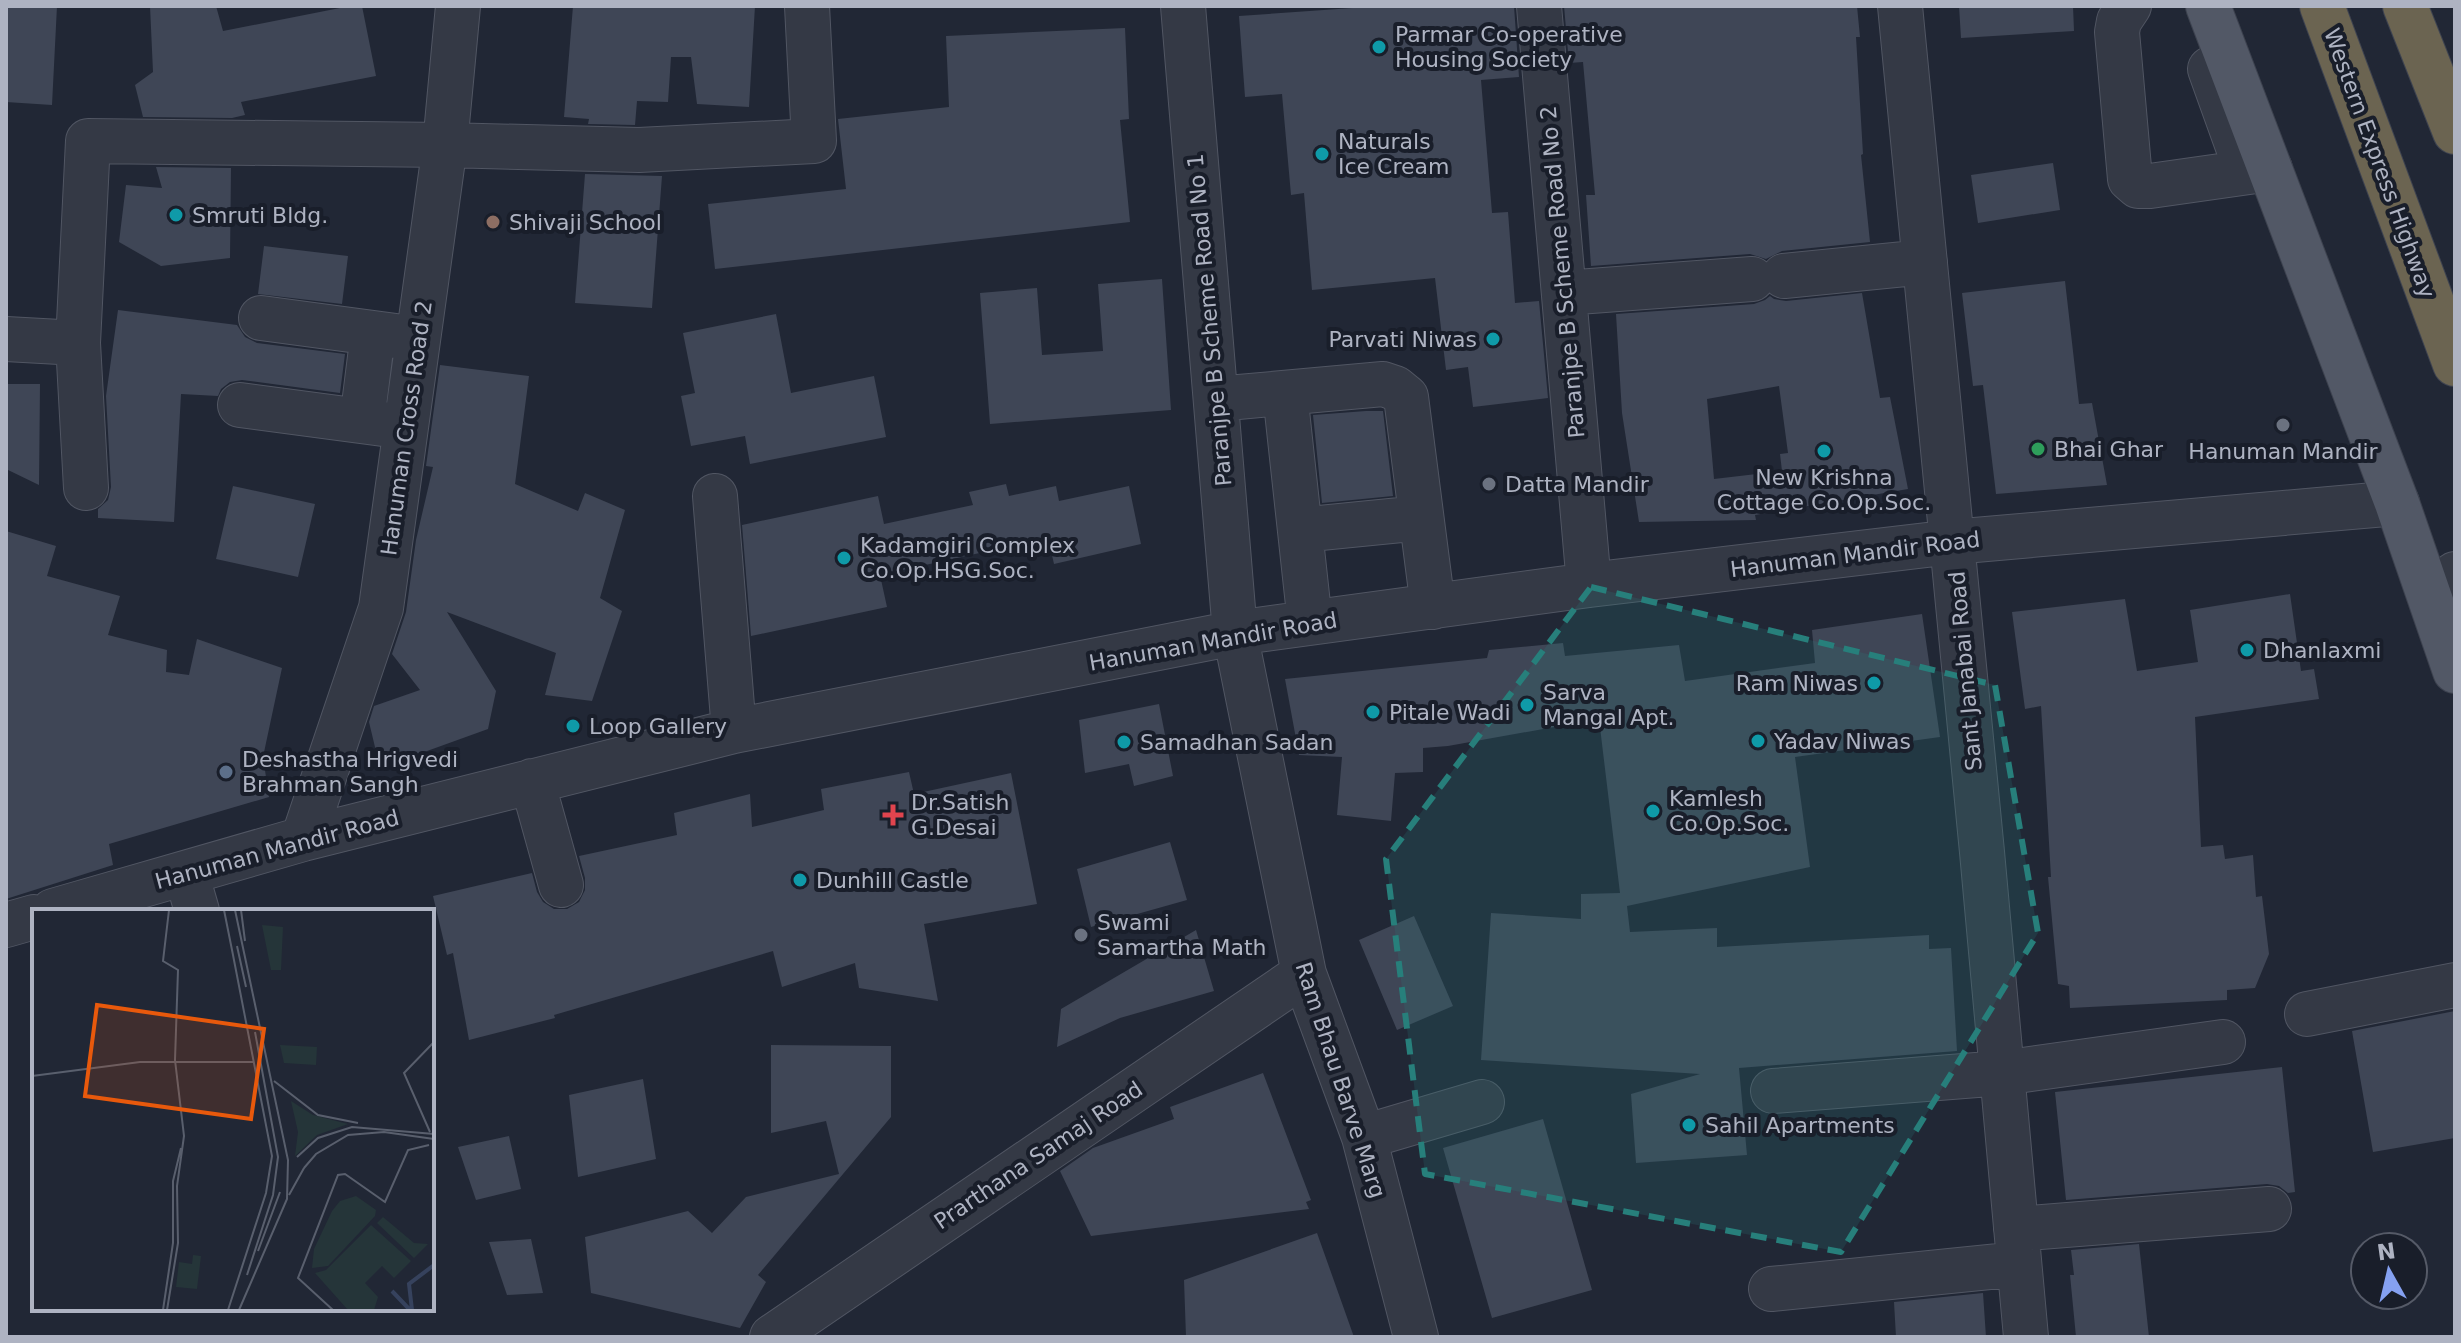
<svg xmlns="http://www.w3.org/2000/svg" width="2461" height="1343" font-family="'DejaVu Sans',sans-serif">
<style>
.building{fill:#3f4656;fill-rule:evenodd}
.lines{fill:none;stroke-linecap:round;stroke-linejoin:round}
.minor-casing{stroke:#515663;stroke-width:46}
.major-casing{stroke:#3d424f;stroke-width:46}
.highway-casing{stroke:#3e4350;stroke-width:46}
.minor{stroke:#343945;stroke-width:44}
.major{stroke:#525866;stroke-width:44}
.highway{stroke:#6b6451;stroke-width:44}
.marked{fill:#277f7b;fill-opacity:0.2;stroke:#277f7b;stroke-width:6;stroke-dasharray:16 10;stroke-linejoin:round}
.culture-dot{fill:#0f9aa8;stroke:#191e2a;stroke-width:3}
.education-dot{fill:#8d6e63;stroke:#191e2a;stroke-width:3}
.worship-dot{fill:#6b7280;stroke:#191e2a;stroke-width:3}
.leisure-dot{fill:#2e9e5b;stroke:#191e2a;stroke-width:3}
.service-dot{fill:#5c6f8a;stroke:#191e2a;stroke-width:3}
.health-dot{fill:#e0444e;stroke:#191e2a;stroke-width:3}
.labels{text-anchor:middle;stroke-width:8;stroke-linejoin:round;paint-order:stroke}
.poi-label{font-size:22px;fill:#aeb3c2;stroke:#191e2a;text-anchor:start}
.street-label{font-size:22px;fill:#aeb3c2;stroke:#191e2a}
.inset-river{fill:none;stroke:#36425d;stroke-width:4}
.inset-road{fill:none;stroke:#595f6d;stroke-width:2}
.view{fill:#e8590c;fill-opacity:0.15;stroke:#e8590c;stroke-width:4}
.inset-edge{fill:none;stroke:#aeb3c2;stroke-width:4}
</style>
<rect width="100%" height="100%" fill="#212735"/>
<!-- building -->
<path class="building" d="M6,6H57L52,105L6,102Z
M150,6H216L223,31L350,6H362L376,76L241,102L245,115L232,118L143,117L135,85L153,72Z
M573,6H755L749,107L697,104L691,57H671L668,102L637,101L635,125L588,124L589,119L564,117Z
M1381,6H1514L1519,77L1481,80L1492,213L1508,212L1515,303L1539,301L1548,398L1473,407L1468,367L1446,370L1435,278L1312,290L1304,193L1291,195L1282,94L1245,97L1239,16Z
M1564,6H1857L1860,37H1856L1863,154L1861,155L1870,242L1782,251L1766,259L1750,254L1591,266L1586,195H1595L1583,62L1569,63Z
M1959,6H2073L2074,31L1961,38Z
M1125,28L1129,119L1120,120L1130,222L715,269L708,204L846,189L838,119L949,107L946,36Z
M2053,163L2060,210L1978,223L1971,175Z
M156,167L231,168L230,258L161,266L119,242L126,185L162,188Z
M585,174L662,176L652,308L575,303Z
M264,246L348,256L342,304L258,294Z
M1162,279L1171,410L990,424L980,293L1037,288L1042,355L1103,351L1098,284Z
M2065,281L2079,404L2092,403L2107,485L1996,494L1983,385L1973,386L1962,293Z
M1862,293L1880,398L1890,397L1908,489L1755,515L1756,520L1639,522L1622,413L1616,314L1754,304L1765,300L1770,296L1774,299L1786,301ZM1779,386L1788,453L1780,454L1782,471L1714,479L1707,399Z
M118,310L237,325L245,337L257,343L345,354L340,393L242,380L230,382L221,389L218,396L181,394L174,522L98,518V509L108,500L111,487L106,396Z
M776,314L791,393L874,376L886,437L750,464L745,436L691,446L681,396L695,393L683,333Z
M440,365L529,376L515,484L578,511L585,493L625,510L600,598L622,611L592,701L545,695L556,653L447,612L496,691L488,729L380,768L369,722L374,706L420,690L392,654L406,612L416,540L433,467L426,466Z
M6,384H40L39,485L6,469Z
M1366,411H1383L1393,496L1322,503L1313,415Z
M1006,484L1009,496L1056,486L1059,501L1129,486L1141,544L1054,564L1048,538L880,575L887,607L751,636L742,525L878,496L884,524L973,505L969,492Z
M233,486L315,504L298,577L216,559Z
M6,531L56,546L47,576L120,596L108,635L167,650L166,672L189,675L197,639L282,668L263,757L269,797L109,844L113,865L6,899Z
M2290,594L2301,671L2314,669L2319,699L2195,717L2201,847L2223,845L2225,859L2253,855L2256,897L2262,896L2269,954L2255,988L2227,990V1000L2070,1008L2069,986L2058,984L2048,877H2051L2041,706L2025,709L2012,612L2125,599L2137,671L2198,662L2190,610Z
M1922,614L1940,737L1795,757L1810,867L1627,906L1630,932L1717,928V947L1929,935V949L1951,948L1957,1051L1739,1068L1747,1155L1636,1163L1631,1094L1700,1074L1481,1060L1491,913L1581,919V894L1620,893L1599,719L1448,746L1423,748V772L1395,773L1391,821L1337,815L1342,757L1299,755L1285,679L1487,658L1489,650L1563,643L1565,656L1679,645L1685,681L1815,663L1812,630Z
M1159,704L1173,776L1134,786L1129,764L1085,773L1079,720Z
M909,772L914,794L1011,773L1037,904L924,924L938,1001L859,988L855,963L782,987L773,951L554,1015L555,1018L469,1040L453,953L447,955L433,896L532,873L537,892L543,902L554,909H567L579,902L585,890V878L579,856L677,835L674,813L750,794L752,827L824,810L821,789Z
M1170,842L1187,900L1091,927L1077,869Z
M1414,916L1453,1006L1397,1030L1359,940Z
M1196,930L1214,991L1120,1018L1057,1047L1061,1009Z
M2455,1011V1138L2373,1152L2352,1031Z
M771,1045L891,1046V1117L758,1275L766,1282L740,1328L591,1293L585,1237L688,1211L712,1233L746,1197L839,1174L826,1121L771,1133Z
M2282,1067L2295,1192L2288,1193L2279,1186L2267,1184L2066,1200L2055,1092Z
M1263,1073L1311,1200L1306,1202L1309,1209L1091,1236L1060,1171L1093,1148L1174,1119L1170,1107Z
M643,1079L656,1159L578,1177L569,1095Z
M1543,1119L1592,1290L1492,1318L1443,1148Z
M509,1136L521,1189L476,1200L458,1147Z
M1317,1233L1354,1337H1186L1184,1280Z
M531,1239L543,1293L507,1295L489,1242Z
M2139,1244L2149,1337H2076L2070,1275H2074L2071,1250Z
M1983,1293L1986,1337H1896L1894,1302Z"/>
<g class="lines">
<defs>
<path id="minor" d="M1183,6L1235,633L1304,974L1364,1137L1416,1337
M1539,6L1589,585
M1900,6L1982,852L2026,1337
M2129,6L2119,21L2117,32L2130,179L2138,186H2150L2270,169
M2210,69L2247,172
M1784,276L1925,262
M1564,293L1752,279
M261,318L418,339
M6,339L78,343L88,141L445,145L639,150L814,141L807,6
M78,343L86,488
M1285,393L1310,623
M1216,399L1383,384L1395,388L1406,397L1433,607
M240,405L406,427
M362,421L373,333
M715,496L734,731
M1300,530L1421,518
M2429,594L2455,574
M532,781L561,885
M303,839L381,608L445,145L458,6
M186,873L197,911
M53,911L303,839L734,731L1235,633L1589,585L1952,542L2397,503
M6,925L34,917
M2307,1014L2455,985
M1773,1091L2002,1073L2223,1042
M1364,1137L1482,1102
M2016,1229L2269,1209
M1771,1289L2019,1264
M772,1337L1304,974"/>
<path id="major" d="M2208,6L2397,503L2455,671"/>
<path id="highway" d="M2322,6L2455,364
M2405,6L2455,132"/>
</defs>
<!-- minor casing -->
<use href="#minor" class="minor-casing"/>
<!-- major casing -->
<use href="#major" class="major-casing"/>
<!-- highway casing -->
<use href="#highway" class="highway-casing"/>
<!-- minor -->
<use href="#minor" class="minor"/>
<!-- major -->
<use href="#major" class="major"/>
<!-- highway -->
<use href="#highway" class="highway"/>
</g>
<!-- marked area -->
<path class="marked" d="M1591,587L1995,685L2038,933L1841,1252L1425,1174L1386,859Z"/>
<!-- markers -->
<g class="culture-dot">
<circle cx="1379" cy="47" r="8"/>
<circle cx="1322" cy="154" r="8"/>
<circle cx="176" cy="215" r="8"/>
<circle cx="1493" cy="339" r="8"/>
<circle cx="1824" cy="451" r="8"/>
<circle cx="844" cy="558" r="8"/>
<circle cx="2247" cy="650" r="8"/>
<circle cx="1874" cy="683" r="8"/>
<circle cx="1527" cy="705" r="8"/>
<circle cx="1373" cy="712" r="8"/>
<circle cx="573" cy="726" r="8"/>
<circle cx="1758" cy="741" r="8"/>
<circle cx="1124" cy="742" r="8"/>
<circle cx="1653" cy="811" r="8"/>
<circle cx="800" cy="880" r="8"/>
<circle cx="1689" cy="1125" r="8"/>
</g>
<circle class="education-dot" cx="493" cy="222" r="8"/>
<g class="worship-dot">
<circle cx="2283" cy="425" r="8"/>
<circle cx="1489" cy="484" r="8"/>
<circle cx="1081" cy="935" r="8"/>
</g>
<circle class="leisure-dot" cx="2038" cy="449" r="8"/>
<circle class="service-dot" cx="226" cy="772" r="8"/>
<path class="health-dot" d="M889 803h8v8h8v8h-8v8h-8v-8h-8v-8h8z"/>
<g class="labels">
<!-- poi labels -->
<g class="poi-label">
<text x="1395" y="42">Parmar Co-operative<tspan x="1395" dy="25">Housing Society</tspan></text>
<text x="1338" y="149">Naturals<tspan x="1338" dy="25">Ice Cream</tspan></text>
<text x="192" y="223">Smruti Bldg.</text>
<text x="509" y="230">Shivaji School</text>
<text x="1477" y="347" text-anchor="end">Parvati Niwas</text>
<text x="2054" y="457">Bhai Ghar</text>
<text x="2283" y="459" text-anchor="middle">Hanuman Mandir</text>
<text x="1824" y="485" text-anchor="middle">New Krishna<tspan x="1824" dy="25">Cottage Co.Op.Soc.</tspan></text>
<text x="1505" y="492">Datta Mandir</text>
<text x="860" y="553">Kadamgiri Complex<tspan x="860" dy="25">Co.Op.HSG.Soc.</tspan></text>
<text x="2263" y="658">Dhanlaxmi</text>
<text x="1858" y="691" text-anchor="end">Ram Niwas</text>
<text x="1543" y="700">Sarva<tspan x="1543" dy="25">Mangal Apt.</tspan></text>
<text x="1389" y="720">Pitale Wadi</text>
<text x="589" y="734">Loop Gallery</text>
<text x="1774" y="749">Yadav Niwas</text>
<text x="1140" y="750">Samadhan Sadan</text>
<text x="242" y="767">Deshastha Hrigvedi<tspan x="242" dy="25">Brahman Sangh</tspan></text>
<text x="1669" y="806">Kamlesh<tspan x="1669" dy="25">Co.Op.Soc.</tspan></text>
<text x="911" y="810">Dr.Satish<tspan x="911" dy="25">G.Desai</tspan></text>
<text x="816" y="888">Dunhill Castle</text>
<text x="1097" y="930">Swami<tspan x="1097" dy="25">Samartha Math</tspan></text>
<text x="1705" y="1133">Sahil Apartments</text>
</g>
<!-- street labels -->
<g class="street-label">
<text transform="translate(2380 163) rotate(70)" y="8">Western Express Highway</text>
<text transform="translate(1562 272) rotate(-95)" y="8">Paranjpe B Scheme Road No 2</text>
<text transform="translate(1209 320) rotate(-95)" y="8">Paranjpe B Scheme Road No 1</text>
<text transform="translate(406 428) rotate(-82)" y="8">Hanuman Cross Road 2</text>
<text transform="translate(1855 554) rotate(-7)" y="8">Hanuman Mandir Road</text>
<text transform="translate(1213 641) rotate(-10)" y="8">Hanuman Mandir Road</text>
<text transform="translate(1965 671) rotate(-95)" y="8">Sant Janabai Road</text>
<text transform="translate(277 849) rotate(-15)" y="8">Hanuman Mandir Road</text>
<text transform="translate(1341 1080) rotate(72)" y="8">Ram Bhau Barve Marg</text>
<text transform="translate(1038 1155) rotate(-34)" y="8">Prarthana Samaj Road</text>
</g>
</g>
<!-- overview -->
<g transform="translate(32 909)">
<rect width="402" height="402" fill="#212735"/>
<path d="M230,16L251,18L249,61H239ZM248,136L285,138L284,156L252,154ZM259,192L281,206L316,215L285,226L263,247L266,223ZM324,287L344,301L343,307L296,357L280,359L282,340L300,302L308,292ZM351,308L382,334L396,335L382,349L345,314ZM339,316L379,352L362,369L350,357L333,374L346,388L342,401H316L283,364L294,361ZM161,346L169,347L165,380L144,378L147,353L160,355Z" fill="#253539"/>
<path class="inset-river" d="M360,382L378,401M380,401L377,375L402,356"/>
<path class="inset-road" d="M192,1L201,46M203,1L256,251L255,290L207,401M209,1L213,32M205,37L214,78M0,167L108,153H222M242,172L286,206L326,214M398,223L372,164L402,133M265,248L286,229L320,218L402,225M272,259L284,245L316,226L352,223L402,230M257,286L272,259M226,342L248,283M215,366L241,286L246,248L223,123M131,401L141,334V272L149,239M135,401L146,334L145,277L152,227L143,151L146,61L131,52L137,1M196,401L234,284L240,247L201,46M301,401L266,369L306,266L313,265L353,293L376,241L397,236"/>
<path class="view" d="M65,96L232,120L219,210L53,187Z"/>
<rect width="402" height="402" class="inset-edge"/>
</g>
<!-- border -->
<rect width="2461" height="1343" fill="none" stroke="#aeb3c2" stroke-width="16"/>
<!-- north arrow -->
<g transform="translate(2389 1271) rotate(352)"><circle r="38" fill="#191e2a" stroke="#555a67" stroke-width="2"/>
<path d="M0-6L14 30L0 20L-14 30Z" fill="#85a1f1"/>
<text y="-12" font-size="22" font-weight="bold" text-anchor="middle" fill="#aeb3c2">N</text>
</g>
</svg>
